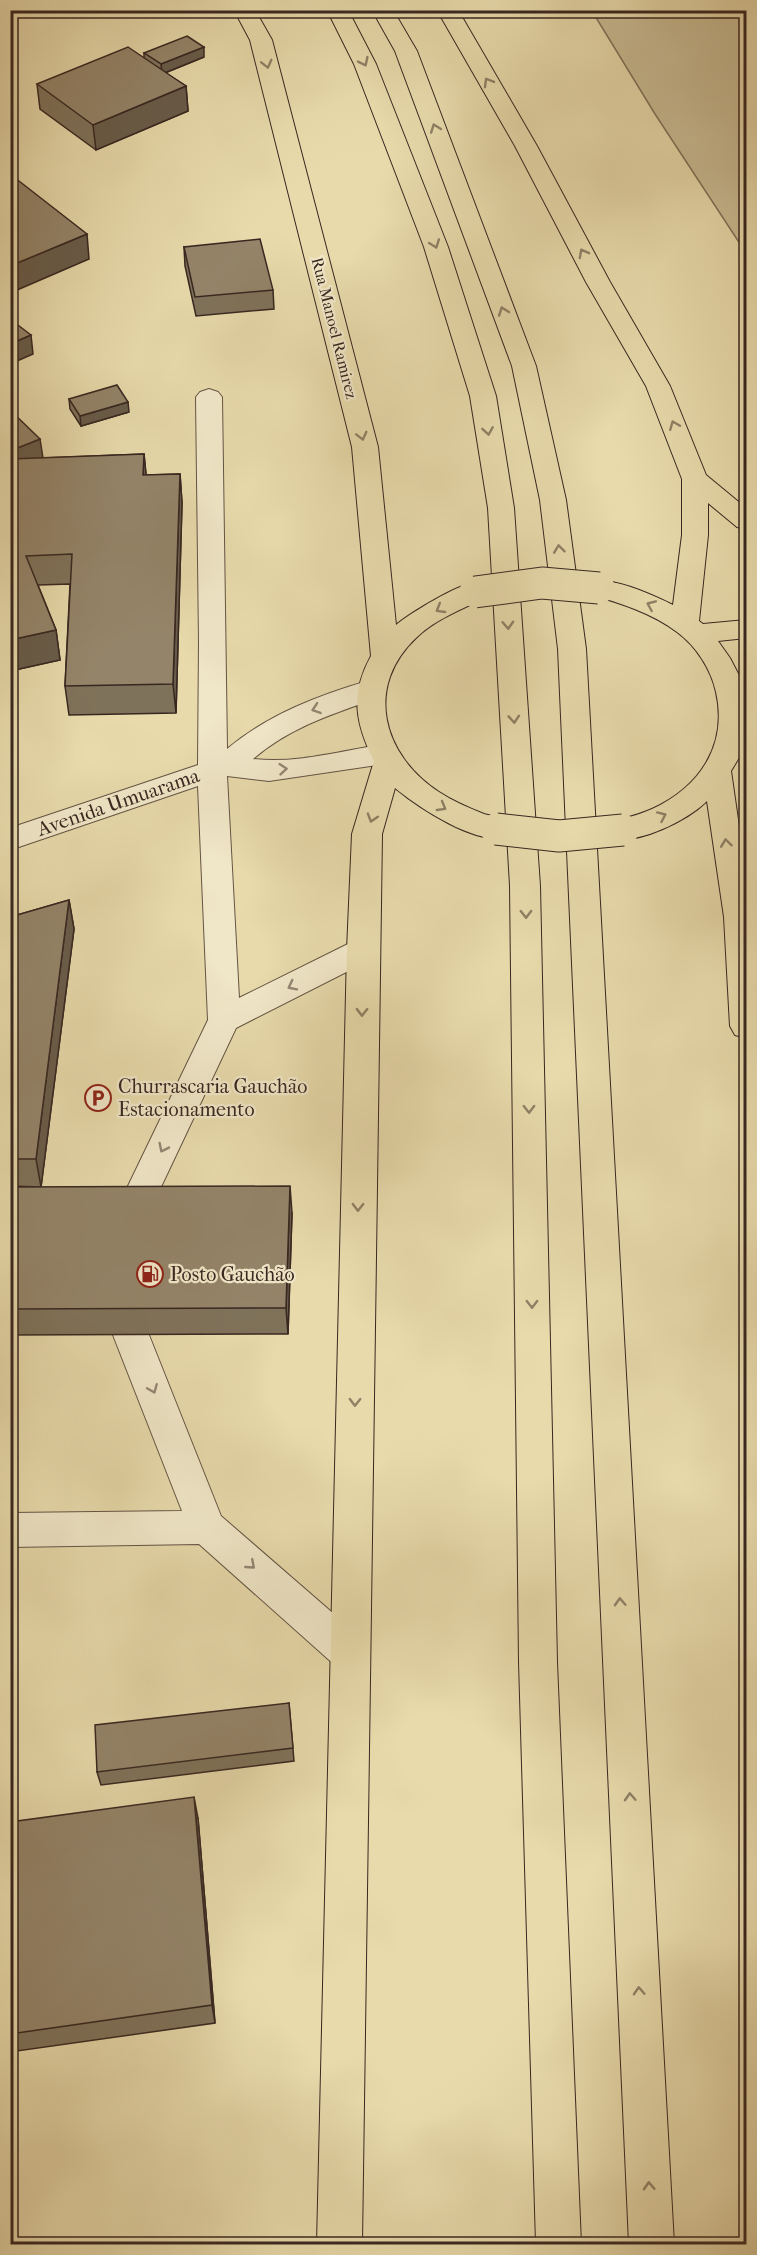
<svg xmlns="http://www.w3.org/2000/svg" width="757" height="2255" font-family="'IM FELL French Canon',serif">
<style>
.green{fill:#cabc94;stroke:#81725a;stroke-width:1.5}
.lines{fill:none;stroke-linecap:round;stroke-linejoin:round}
.minor-casing{stroke:#645444;stroke-width:2}
.major-casing{stroke:#382721;stroke-width:2}
.highway-casing{stroke:#382721;stroke-width:2}
.minor{fill:#f0e7c8;fill-rule:evenodd}
.major{fill:#e8daab;fill-rule:evenodd}
.highway{fill:#e8daab;fill-rule:evenodd}
.major-bridge-casing{stroke:#382721;stroke-width:33;stroke-linecap:butt}
.major-bridge{stroke:#e8daab;stroke-width:31}
.wall{fill:#7f725a;stroke:#382721;stroke-width:1.5}
.shaded-wall{fill:#685c4a;stroke:#382721;stroke-width:1.5}
.building{fill:#948469;stroke:#382721;stroke-width:1.5}
.oneway{stroke:#908066}
.oneway2{stroke:#948774}
.labels{text-anchor:middle;stroke-width:4.5;stroke-linejoin:round;paint-order:stroke}
.far-street-label{font-size:16px;fill:#382721;stroke:#f0e7c8}
.street-label{font-size:20px;fill:#382721;stroke:#f0e7c8}
.poi-label{font-size:20px;fill:#382721;stroke:#f0e7c8;text-anchor:start}
</style>
<rect width="100%" height="100%" fill="#e8daab"/>
<filter id="stains"><feTurbulence type="fractalNoise" baseFrequency=".00333" numOctaves="4"/><feColorMatrix values="0 0 0 0 .2 0 0 0 0 .09 0 0 0 0 .02 0 0 0 .5 -.17"/></filter>
<radialGradient id="worn" r=".72"><stop offset=".6" stop-color="#630" stop-opacity="0"/><stop offset="1" stop-color="#630" stop-opacity=".3"/></radialGradient>
<!-- green -->
<path class="green" d="M592,11H746V253L655,114Z"/>
<g class="lines">
<defs>
<path id="minor" d="M209,389L218,392L222,397L227,749C269,714 319,695 371,680L381,683L385,690L381,697C335,713 290,727 253,759C296,764 341,751 384,744L394,747L398,754L394,761L384,764L269,781L227,776L239,998L352,942L363,938L374,942L379,950L374,958L236,1028L144,1223L132,1227L120,1223L115,1213L208,1020L198,786L10,850V828L198,765L199,642L196,397L200,392Z
M131,1320L143,1324L149,1335L221,1516L365,1641L370,1654L365,1667L351,1672L337,1667L199,1544L10,1547V1513L182,1511L113,1335L119,1324Z"/>
<path id="major" d="M234,10H255L272,40L378,447L396,625C409,614 459,583 475,583C479,583 482,585 485,586L489,592L485,598C462,609 436,619 417,637C364,686 382,755 439,792C453,801 469,808 484,814C491,816 501,817 506,821C507,822 510,828 511,829L507,837C476,846 418,807 395,788L382,834L362,2244H317L347,950L352,834L374,761C355,723 350,694 371,656L352,447L250,40Z
M437,10H458L537,146L610,282L670,386L706,475L746,508V529L737,527L708,503V535L699,621L703,624L746,620V638L718,641L730,658L743,683L746,700V736L740,756L731,771L746,875V1038L735,1035L730,1026L724,917L707,801C688,820 638,845 612,838L608,830L612,822C625,818 639,815 652,809C700,787 728,745 716,692C711,669 696,646 677,632C652,613 620,603 589,594L585,588L589,582C611,576 653,595 673,605L682,535V479L646,386L586,282L515,146Z"/>
<path id="highway" d="M327,10H348L376,64L448,247L496,396L514,508L540,886L557,1662L581,2244H536L519,1662L510,886L488,508L470,396L424,247L354,64Z
M372,10H393L417,51L536,366L566,500L586,649L674,2244H629L558,649L540,500L512,366L395,51Z"/>
</defs>
<!-- minor casing -->
<use href="#minor" class="minor-casing"/>
<!-- major casing -->
<use href="#major" class="major-casing"/>
<!-- highway casing -->
<use href="#highway" class="highway-casing"/>
<!-- minor -->
<use href="#minor" class="minor"/>
<!-- major -->
<use href="#major" class="major"/>
<!-- highway -->
<use href="#highway" class="highway"/>
<defs>
<path id="major-bridge" d="M475,592L542,583L599,588
M496,829L559,836L623,830"/>
</defs>
<!-- major-bridge casing -->
<use href="#major-bridge" class="major-bridge-casing"/>
<!-- major-bridge -->
<use href="#major-bridge" class="major-bridge"/>
</g>
<!-- wall -->
<path class="wall" d="M144,53L204,57L165,73L186,86L188,111L96,150L40,109L37,84L144,58Z
M184,247L273,290L274,309L196,316L185,266Z
M69,399L129,412L81,426L70,409Z
M10,410L43,458L144,454L146,475L180,474L182,503L176,713L69,715L65,686L70,584L38,585L56,630L60,660L10,671Z
M69,900L74,929L41,1187L10,1186V917Z
M10,1187L292,1213L288,1334L10,1335Z
M289,1703L294,1761L101,1785L97,1772Z
M198,1818L215,2023L10,2052V1822Z"/>
<!-- shaded-wall -->
<path class="shaded-wall" d="M204,47V57L162,74L161,64Z
M186,86L188,111L96,150L93,125Z
M87,234L89,259L10,293V266Z
M31,335L33,354L10,364V344Z
M128,402L129,412L81,426L80,416Z
M40,439L43,458L10,472V451Z
M144,454L147,484L143,475Z
M180,474L182,503L176,713L173,684Z
M56,630L60,660L10,671V640Z
M69,900L74,929L41,1187L36,1159Z
M290,1186L292,1213L288,1334L286,1308Z
M194,1797L198,1818L215,2023L212,2005Z
M10,2203L12,2244H10Z"/>
<!-- building -->
<path class="building" d="M187,36L204,47L161,64L144,53Z
M128,47L186,86L93,125L37,84Z
M10,174L87,234L10,266Z
M260,239L273,290L195,297L184,247Z
M10,319L31,335L10,344Z
M117,385L128,402L80,416L69,399Z
M10,410L40,439L10,451Z
M144,454L143,475L180,474L173,684L65,686L72,554L26,556L56,630L10,640V459Z
M69,900L36,1159H10V917Z
M290,1186L286,1308L10,1309V1187Z
M289,1703L293,1748L97,1772L95,1725Z
M194,1797L212,2005L10,2034V1822Z"/>
<!-- one-way arrows -->
<defs><path id="oneway-chevron" d="M-2-3.5L2.5 0L-2 3.5" fill="none" stroke-width="1.6" stroke-linecap="round" stroke-linejoin="round" transform="scale(1.5)"/></defs>
<g class="oneway">
<use href="#oneway-chevron" transform="translate(364 62) rotate(64)"/>
<use href="#oneway-chevron" transform="translate(267 64) rotate(76)"/>
<use href="#oneway-chevron" transform="translate(488 82) rotate(-120)"/>
<use href="#oneway-chevron" transform="translate(435 128) rotate(-110)"/>
<use href="#oneway-chevron" transform="translate(435 244) rotate(70)"/>
<use href="#oneway-chevron" transform="translate(583 253) rotate(-118)"/>
<use href="#oneway-chevron" transform="translate(503 311) rotate(-110)"/>
<use href="#oneway-chevron" transform="translate(674 425) rotate(-112)"/>
<use href="#oneway-chevron" transform="translate(488 431) rotate(81)"/>
<use href="#oneway-chevron" transform="translate(362 436) rotate(76)"/>
<use href="#oneway-chevron" transform="translate(559 549) rotate(-97)"/>
<use href="#oneway-chevron" transform="translate(651 605) rotate(-157)"/>
<use href="#oneway-chevron" transform="translate(440 609) rotate(149)"/>
<use href="#oneway-chevron" transform="translate(508 625) rotate(87)"/>
<use href="#oneway-chevron" transform="translate(514 719) rotate(86)"/>
<use href="#oneway-chevron" transform="translate(442 807) rotate(30)"/>
<use href="#oneway-chevron" transform="translate(662 816) rotate(-24)"/>
<use href="#oneway-chevron" transform="translate(372 818) rotate(107)"/>
<use href="#oneway-chevron" transform="translate(726 843) rotate(-97)"/>
<use href="#oneway-chevron" transform="translate(526 914) rotate(89)"/>
<use href="#oneway-chevron" transform="translate(362 1012) rotate(91)"/>
<use href="#oneway-chevron" transform="translate(529 1109) rotate(89)"/>
<use href="#oneway-chevron" transform="translate(358 1207) rotate(91)"/>
<use href="#oneway-chevron" transform="translate(532 1304) rotate(89)"/>
<use href="#oneway-chevron" transform="translate(355 1402) rotate(91)"/>
<use href="#oneway-chevron" transform="translate(620 1602) rotate(-93)"/>
<use href="#oneway-chevron" transform="translate(630 1797) rotate(-93)"/>
<use href="#oneway-chevron" transform="translate(639 1991) rotate(-93)"/>
<use href="#oneway-chevron" transform="translate(649 2186) rotate(-93)"/>
</g>
<g class="oneway2">
<use href="#oneway-chevron" transform="translate(316 709) rotate(161)"/>
<use href="#oneway-chevron" transform="translate(283 769) rotate(-5)"/>
<use href="#oneway-chevron" transform="translate(292 986) rotate(153)"/>
<use href="#oneway-chevron" transform="translate(163 1148) rotate(116)"/>
<use href="#oneway-chevron" transform="translate(153 1389) rotate(68)"/>
<use href="#oneway-chevron" transform="translate(251 1565) rotate(41)"/>
</g>
<!-- icons -->
<defs>
<symbol id="parking-ring" viewBox="-11 -11 22 22"><circle r="9.5" fill="#f0e7c8" stroke="#8f2418" stroke-width="1.5"/><path d="M-3.5-5.5H1a3.5 3.5 0 0 1 0 7H-1V5.5H-3.5ZM-1-3.4V-.6H.8a1.4 1.4 0 0 0 0-2.8Z" fill="#8f2418"/></symbol>
<symbol id="fuel-ring" viewBox="-11 -11 22 22"><circle r="9.5" fill="#f0e7c8" stroke="#8f2418" stroke-width="1.5"/><path d="M-5.5-6h7V0h2V4h1.3V-2.5L3-4.5l.8-.8L6-3V5H2.5V1h-1V6h-7ZM-4.2-4.7v3.2H.2V-4.7Z" fill="#8f2418"/></symbol>
</defs>
<g fill-rule="evenodd">
<use href="#parking-ring" x="83" y="1083" width="30" height="30"/>
<use href="#fuel-ring" x="135" y="1259" width="30" height="30"/>
</g>
<g class="labels">
<!-- far-street labels -->
<g class="far-street-label">
<text transform="translate(335 328) rotate(76)" y="6">Rua Manoel Ramirez</text>
</g>
<!-- street labels -->
<g class="street-label">
<text transform="translate(118 802) rotate(-19)" y="7">Avenida Umuarama</text>
</g>
<!-- poi labels -->
<g class="poi-label">
<text x="118" y="1093">Churrascaria Gauchão<tspan x="118" dy="23">Estacionamento</tspan></text>
<text x="170" y="1281">Posto Gauchão</text>
</g>
</g>
<!-- margin -->
<rect width="757" height="2255" fill="none" stroke="#e8daab" stroke-width="36"/>
<rect x="12" y="12" width="733" height="2231" fill="none" stroke="#382721" stroke-width="3"/>
<rect x="18" y="18" width="721" height="2219" fill="none" stroke="#382721" stroke-width="1.5"/>
<rect width="100%" height="100%" filter="url(#stains)"/>
<rect width="100%" height="100%" fill="url(#worn)"/>
</svg>
